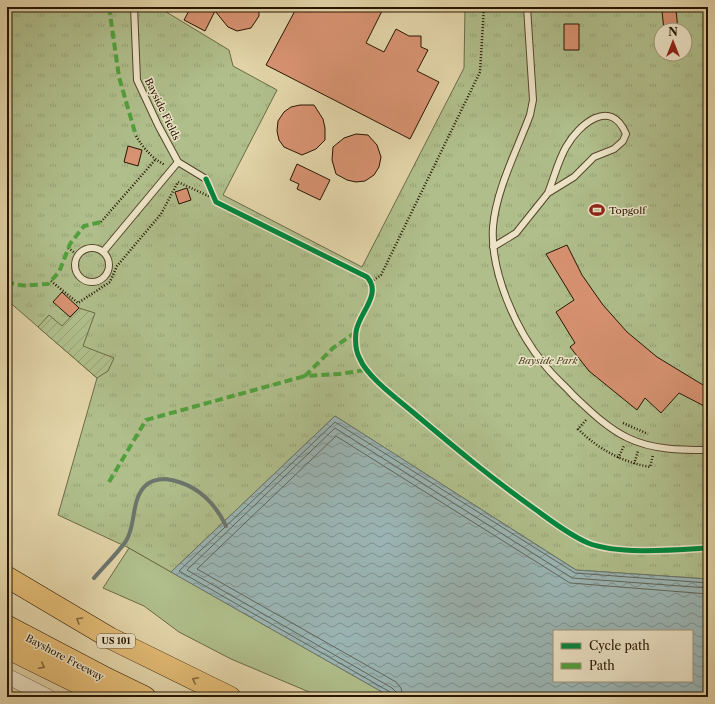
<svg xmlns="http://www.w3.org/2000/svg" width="715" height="704" font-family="'Libre Caslon Text',serif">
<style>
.grass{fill:#afbe8b;stroke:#6b6a46}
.park{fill:url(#park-tufts);stroke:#6b6a46;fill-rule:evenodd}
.garden{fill:url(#garden-furrows);stroke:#6b6a46}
.water{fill:url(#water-waves);stroke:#6c756c;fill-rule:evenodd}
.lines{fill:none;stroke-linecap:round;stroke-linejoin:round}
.shore{stroke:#60655a;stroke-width:1}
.stream{stroke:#6c756c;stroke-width:4}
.building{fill:#d79271;stroke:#271501}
.service-casing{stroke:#56452b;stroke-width:8}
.tertiary-casing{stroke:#56452b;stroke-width:16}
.motorway-casing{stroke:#271501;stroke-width:22}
.path{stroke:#271501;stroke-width:2.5;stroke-dasharray:1 2;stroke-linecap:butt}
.service{stroke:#ece3c6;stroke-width:6}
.tertiary{stroke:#ece3c6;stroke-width:15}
.motorway{stroke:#e1ba74;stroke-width:21}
.quiet{stroke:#51a03c;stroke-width:4;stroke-dasharray:8 4;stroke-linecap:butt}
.cycleway-casing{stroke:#ece3c6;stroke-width:8}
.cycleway{stroke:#00873e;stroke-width:5}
.oneway{stroke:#84683a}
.labels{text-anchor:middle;stroke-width:3;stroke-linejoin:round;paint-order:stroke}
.shield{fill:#ece3c6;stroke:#62533c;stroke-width:1}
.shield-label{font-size:9px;font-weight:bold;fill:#271501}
.street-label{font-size:10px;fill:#271501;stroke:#ece3c6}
.poi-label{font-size:10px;fill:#271501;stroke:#ece3c6;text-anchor:start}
.park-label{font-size:10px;font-style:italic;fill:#50482a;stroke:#ece3c6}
</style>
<defs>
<pattern id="park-tufts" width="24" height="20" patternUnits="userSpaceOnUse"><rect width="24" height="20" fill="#afbe8b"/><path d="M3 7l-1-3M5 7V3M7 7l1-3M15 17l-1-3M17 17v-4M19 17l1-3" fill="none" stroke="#97a276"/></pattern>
<pattern id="garden-furrows" width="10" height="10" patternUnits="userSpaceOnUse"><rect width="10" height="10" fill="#afbe8b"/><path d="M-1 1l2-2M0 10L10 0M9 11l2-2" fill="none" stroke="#97a276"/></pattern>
<pattern id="water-waves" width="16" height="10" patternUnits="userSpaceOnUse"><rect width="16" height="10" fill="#9ab5b4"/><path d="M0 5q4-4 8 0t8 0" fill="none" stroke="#7e9290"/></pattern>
</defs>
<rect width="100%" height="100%" fill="#e2d4a8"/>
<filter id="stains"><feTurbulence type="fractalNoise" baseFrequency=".005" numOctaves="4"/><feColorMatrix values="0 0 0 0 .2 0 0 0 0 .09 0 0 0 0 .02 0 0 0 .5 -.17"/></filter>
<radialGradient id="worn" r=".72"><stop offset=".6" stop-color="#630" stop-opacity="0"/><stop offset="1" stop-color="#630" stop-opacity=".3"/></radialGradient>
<!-- grass -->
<path class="grass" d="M129,548L391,697H321L231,659L179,632L144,606L103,588Z"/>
<!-- park -->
<path class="park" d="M7,7H158L229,50L233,66L277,90L223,195L362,267L464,68L465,7H708V579L576,570L335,416L171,572L129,548L58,515L97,378L7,300ZM661,30H685V54H661Z"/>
<!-- garden -->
<path class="garden" d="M79,308L95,313L83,346L114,358L108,371L97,378L38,327L49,315L62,326Z"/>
<!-- water -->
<path class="water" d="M335,416L576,570L708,579V697H391L171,572ZM554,631H692V681H554Z"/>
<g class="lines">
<!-- shore -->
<path class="shore" d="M392,697L390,692L179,571L335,422L575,573L708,583
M397,697L396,692L392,688L187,570L335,428L572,578L708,588
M403,697L401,688L396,682L197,569L336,436L570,583L708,594"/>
<!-- stream -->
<path class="stream" d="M94,578C104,566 117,554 126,541C136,525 131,502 144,487C150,480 158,479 166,479C194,483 214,501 226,526"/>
</g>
<!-- building -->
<path class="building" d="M191,7H259V16L251,28L237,31L228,27L215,11L205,31L184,20Z
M297,7H384L366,43L384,52L396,29L409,36H421V47L428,50L417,71L439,82L410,139L266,65Z
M676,10L678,30H664L662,11Z
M564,24H579V50H564Z
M300,105H314L323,119L325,128V140L316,149L302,155L284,147L279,140L277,131L278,121L284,112L291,107Z
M356,134L368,135L377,145L381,157L379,167L374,175L365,181L356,182L347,180L336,174L332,160L333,147L344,138Z
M128,146L142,150L138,166L124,162Z
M297,164L330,180L320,200L297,189L299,184L290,180Z
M187,188L191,200L179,204L175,192Z
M567,245L582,275L603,305L627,332L657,357L708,388V408L679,393L661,413L645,398L637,410L589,371L570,347L575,343L556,312L574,300L546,254Z
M62,292L79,308L70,317L53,302Z"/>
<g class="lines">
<defs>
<path id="service" d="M134,7L137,80L158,125L178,162L206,179
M527,7L533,100L530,115C517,150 496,190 493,227C490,271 516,331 544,364C552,375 564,385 573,395C590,411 607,428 628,438C653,450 681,450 708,450
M493,247L516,233L548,193L574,177L594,157L614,149L623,141L626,134C611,97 579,124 566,147C558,161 554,178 548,193
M75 265a17 17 0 1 1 34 0a17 17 0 1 1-34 0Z
M103,252L178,162"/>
<path id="tertiary" d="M7,676L48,697"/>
<path id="motorway" d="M7,577L110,638L230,697
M7,626L108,679L145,697
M7,648L106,697"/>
</defs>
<!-- service casing -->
<use href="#service" class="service-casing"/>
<!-- tertiary casing -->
<use href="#tertiary" class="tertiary-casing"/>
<!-- motorway casing -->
<use href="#motorway" class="motorway-casing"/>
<!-- path -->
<path class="path" d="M136,136C144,149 152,158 165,165
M101,222L155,160
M68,248L78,255
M51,281L78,303L110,282L117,266L161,214L178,182L215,199
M371,282L381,275L480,72L484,7
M586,420L578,429C598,449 622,462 650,467L653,455
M623,423L648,434
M618,458L624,446
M634,464L638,451"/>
<!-- service -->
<use href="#service" class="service"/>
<!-- tertiary -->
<use href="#tertiary" class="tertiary"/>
<!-- motorway -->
<use href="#motorway" class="motorway"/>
<!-- quiet -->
<path class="quiet" d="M109,7L119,77L136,136
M7,280C17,289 35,284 48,284L59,272L70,244L84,226L101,222
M356,332L333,348L305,376L339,374L366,370
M109,482L146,420L305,376"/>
<defs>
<path id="cycleway" d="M206,179L216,202L367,277C383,294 358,314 356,332C355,341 356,352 360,359C367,377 400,401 415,414C453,446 491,478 532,507C549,519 567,534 588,543C618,555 675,550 708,548"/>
</defs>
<!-- cycleway casing -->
<use href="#cycleway" class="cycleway-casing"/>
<!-- cycleway -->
<use href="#cycleway" class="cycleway"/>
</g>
<!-- one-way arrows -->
<defs><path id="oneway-chevron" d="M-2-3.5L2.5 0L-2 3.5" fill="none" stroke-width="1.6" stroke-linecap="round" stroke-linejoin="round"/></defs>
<g class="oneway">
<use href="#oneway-chevron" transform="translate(79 620) rotate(-149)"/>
<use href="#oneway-chevron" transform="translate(42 666) rotate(26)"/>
<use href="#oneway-chevron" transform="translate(195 680) rotate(-154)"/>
</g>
<!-- icons -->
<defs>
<symbol id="stadium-bare" viewBox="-9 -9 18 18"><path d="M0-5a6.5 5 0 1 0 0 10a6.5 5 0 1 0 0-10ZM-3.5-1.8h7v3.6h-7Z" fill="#8f2418" stroke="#ece3c6" stroke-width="2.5" paint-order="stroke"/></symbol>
</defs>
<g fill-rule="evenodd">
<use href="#stadium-bare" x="586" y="199" width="22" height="22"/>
</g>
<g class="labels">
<!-- shield labels -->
<rect class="shield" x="97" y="634" width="38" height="14" rx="3"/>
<g class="shield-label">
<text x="116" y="644">US 101</text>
</g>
<!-- street labels -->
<g class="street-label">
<text transform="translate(163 109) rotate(64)" y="4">Bayside Fields</text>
<text transform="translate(65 657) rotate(28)" y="4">Bayshore Freeway</text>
</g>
<!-- poi labels -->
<g class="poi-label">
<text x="609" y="214">Topgolf</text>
</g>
<!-- park labels -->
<g class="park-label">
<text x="548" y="364">Bayside Park</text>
</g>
</g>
<!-- margin -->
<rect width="715" height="704" fill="none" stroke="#e2d4a8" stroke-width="24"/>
<rect x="8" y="8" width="699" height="688" fill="none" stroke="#271501" stroke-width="2"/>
<rect x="12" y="12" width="691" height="680" fill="none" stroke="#271501"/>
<!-- legend -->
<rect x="553" y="630" width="140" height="52" fill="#ece3c6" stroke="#9d9177"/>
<rect x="561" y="643" width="20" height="6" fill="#00873e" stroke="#9d9177"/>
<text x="589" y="650" font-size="12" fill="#271501">Cycle path</text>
<rect x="561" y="663" width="20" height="6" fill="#51a03c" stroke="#9d9177"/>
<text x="589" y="670" font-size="12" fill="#271501">Path</text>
<!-- north arrow -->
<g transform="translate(673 42)"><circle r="19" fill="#ece3c6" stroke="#9d9177"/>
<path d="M0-3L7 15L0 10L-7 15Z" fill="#8f2418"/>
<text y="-6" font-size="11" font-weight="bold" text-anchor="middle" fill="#271501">N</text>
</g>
<rect width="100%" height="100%" filter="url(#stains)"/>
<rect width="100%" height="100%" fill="url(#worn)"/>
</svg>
